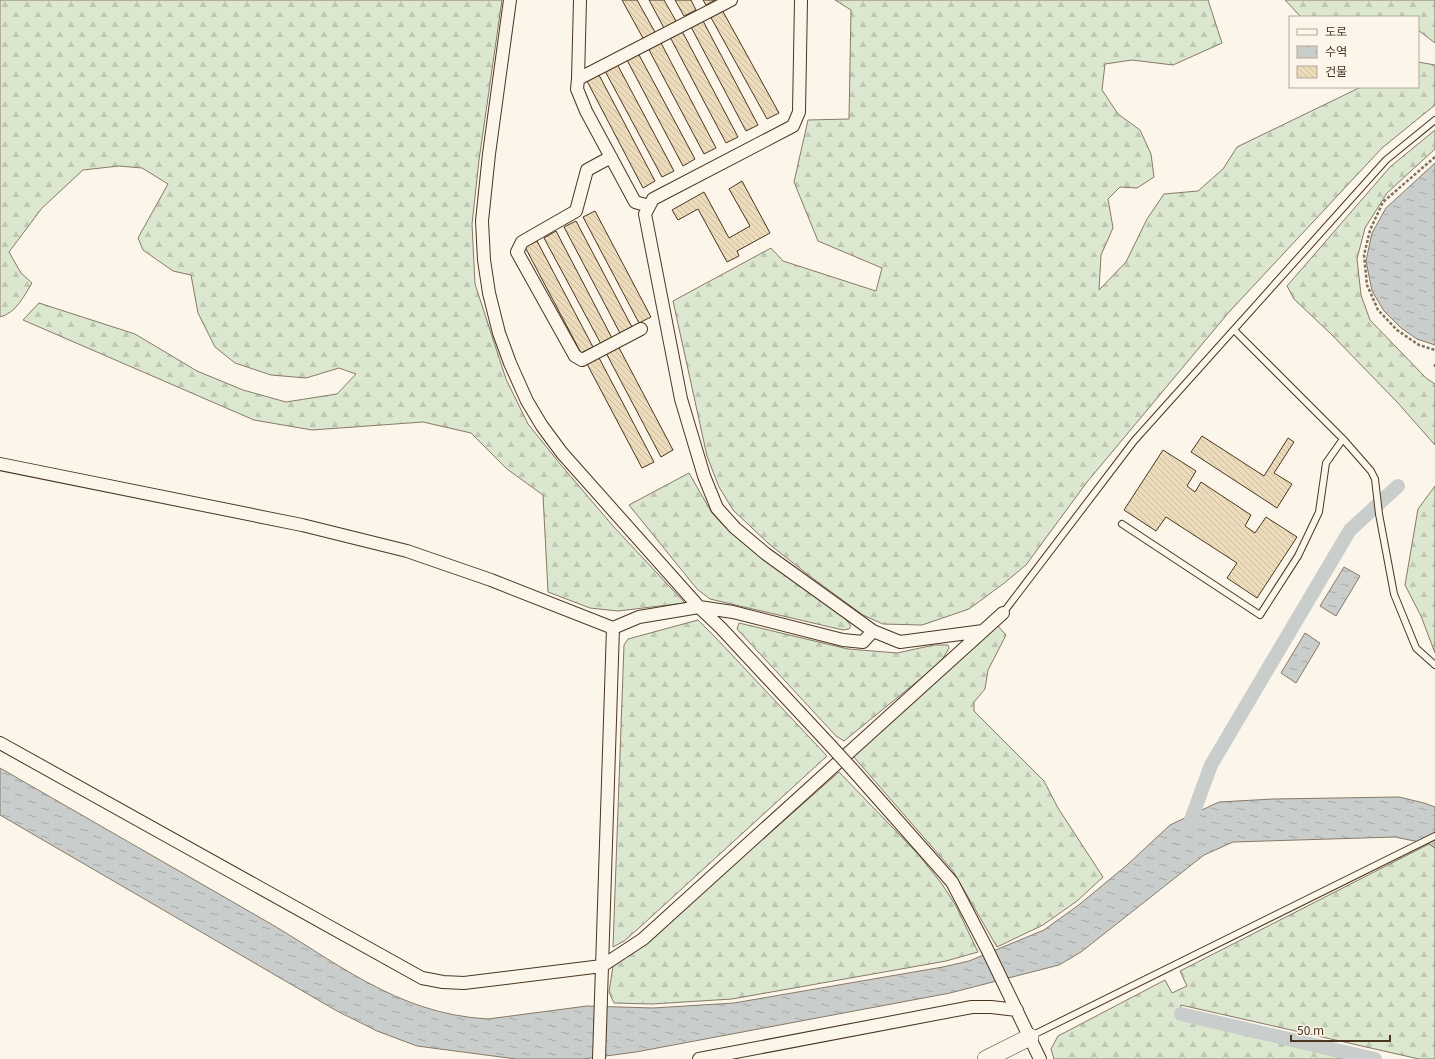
<svg xmlns="http://www.w3.org/2000/svg" width="1435" height="1059" font-family="Georgia,'Noto Sans KR',serif">
<style>
.forest{fill:url(#forest-firs);stroke:#887966}
.water{fill:url(#water-ripples);stroke:#887966}
.lines{fill:none;stroke-linecap:round;stroke-linejoin:round}
.canal{stroke:#c9cecd;stroke-width:14}
.building{fill:url(#building-back-hatch);stroke:#4a3520}
.lane-casing{stroke:#4a3520;stroke-width:8}
.street-casing{stroke:#4a3520;stroke-width:14}
.secondary-casing{stroke:#4a3520;stroke-width:18}
.path{stroke:#7f6f5c;stroke-width:2.5;stroke-dasharray:3 2;stroke-linecap:butt}
.lane{stroke:#fbf6e9;stroke-width:6}
.street{stroke:#fbf6e9;stroke-width:12}
.secondary{stroke:#fbf6e9;stroke-width:17}
.street-bridge-casing{stroke:#4a3520;stroke-width:14;stroke-linecap:butt}
.street-bridge{stroke:#fbf6e9;stroke-width:12}
</style>
<defs>
<pattern id="forest-firs" width="22" height="20" patternUnits="userSpaceOnUse"><rect width="22" height="20" fill="#dce7d0"/><path d="M5 1l3.5 6h-7zM16 11l3.5 6h-7z" fill="#bec7b2"/></pattern>
<pattern id="water-ripples" width="26" height="14" patternUnits="userSpaceOnUse"><rect width="26" height="14" fill="#c9cecd"/><path d="M2 4q2-2 4 0t4 0M15 11q2-2 4 0t4 0" fill="none" stroke="#a5a8a6"/></pattern>
<pattern id="building-back-hatch" width="6" height="6" patternUnits="userSpaceOnUse"><rect width="6" height="6" fill="#ecdcbc"/><path d="M-1 5l2 2M0 0l6 6M5-1l2 2" fill="none" stroke="#ccbda1"/></pattern>
</defs>
<rect width="100%" height="100%" fill="#fbf6e9"/>
<!-- forest -->
<path class="forest" d="M0,0H502L479,160L472,224L475,284L506,379L528,424L561,465L613,526L685,603L618,611L590,608L548,592L543,495L507,469L471,433L423,422L312,430L254,420L23,320L39,303L135,334L197,371L243,390L286,402L337,394L356,374L339,368L306,378L271,375L235,363L215,347L198,313L191,275L173,271L143,250L138,238L168,184L142,168L119,166L83,170L42,208L9,252L21,273L32,283C24,296 16,313 0,317Z
M835,0H1208L1222,43L1173,65L1132,60L1105,64L1102,90L1118,114L1140,130L1151,154L1154,177L1137,188L1120,187L1108,199L1113,228L1101,255L1099,290L1126,262L1147,219L1164,194L1198,191L1223,169L1237,147L1361,87H1418V62L1435,65V105L1382,148L1229,312L1087,482L1026,565L1003,584L969,609L922,625L883,624L863,615L811,577L769,544L733,510L719,487L707,456L673,301L771,248L783,261L876,291L882,268L818,241L794,182L808,120L849,119L851,10Z
M1285,0H1435V43L1418,30V17H1301Z
M1435,130V149L1387,193L1365,228L1357,259L1361,295L1370,320L1426,378L1435,384V445L1397,402L1331,334L1294,299L1287,286L1390,167Z
M689,473L712,513L727,529L764,558L844,617L851,626L849,629L843,630L710,599L697,589L629,505Z
M1435,486V653L1421,616L1405,585L1418,509Z
M698,620L716,638L827,756L639,928L624,941L613,947L624,645L628,639Z
M739,623L848,649L897,653L934,645H948L949,648L941,662L844,741L836,736L737,629Z
M997,625L1006,635L988,670L985,689L974,702V711L1044,781L1058,808L1103,877L1077,901L1043,925L997,947L953,871L853,756Z
M839,772L918,854L942,884L956,906L978,952L946,961L732,999L652,1004L614,1003L609,992L613,966L647,943L687,906Z
M1429,844L1435,848V1059H1419L1181,1005L1177,1019L1347,1059H1054L1051,1049L1058,1036L1165,980L1172,993L1187,986L1180,971Z"/>
<!-- water -->
<path class="water" d="M1435,163V345L1417,339L1401,328L1384,311L1372,291L1366,261L1372,233L1386,208Z
M1344,567L1360,576L1336,616L1320,606Z
M1305,633L1320,643L1296,683L1281,673Z
M0,768C86,818 173,867 259,917C335,960 395,1014 488,1019L587,1006L653,1008L734,1003L943,967L969,961L1044,930L1080,904L1127,865L1170,825L1219,802L1273,799L1399,797L1424,803L1435,807V848L1429,844L1395,837L1233,842L1204,855L1081,952L1059,965L950,993L636,1052L583,1059H516L417,1046L377,1031L337,1011L0,815Z"/>
<g class="lines">
<!-- canal -->
<path class="canal" d="M1188,828L1211,765L1350,530L1398,486
M1181,1014L1375,1059"/>
</g>
<!-- building -->
<path class="building" d="M622,0H637L656,34L644,40Z
M649,0H664L676,21L664,28Z
M675,0H691L696,10L684,16Z
M703,0H715L706,5Z
M721,8L779,113L767,119L709,14Z
M702,19L758,125L746,131L690,25Z
M682,31L738,137L726,143L670,37Z
M660,41L716,148L704,154L648,48Z
M638,53L695,159L683,166L627,60Z
M617,64L674,171L662,177L605,71Z
M599,75L655,181L643,188L587,81Z
M742,181L770,233L737,251L739,256L727,262L698,209L678,220L672,210L704,192L729,238L750,226L729,189Z
M595,211L651,317L639,323L583,217Z
M576,221L632,327L620,333L564,227Z
M556,231L612,338L601,344L544,238Z
M537,241L593,347L581,353L525,247Z
M617,344L673,450L661,457L605,351Z
M598,356L654,462L642,468L586,362Z
M1202,436L1264,476L1288,438L1294,442L1274,473L1292,484L1277,508L1191,452Z
M1163,450L1196,471L1187,486L1195,492L1201,482L1251,515L1245,526L1255,533L1266,517L1297,537L1257,598L1227,578L1237,563L1166,517L1156,531L1124,510Z"/>
<g class="lines">
<defs>
<path id="lane" d="M1234,330L1343,439L1371,471L1375,479L1379,514L1394,594L1416,648L1435,665
M1122,524L1260,615L1298,556L1319,512L1326,463L1343,439
M1003,613L1134,441L1386,160L1435,120
M1031,1036L1435,836"/>
<path id="street" d="M510,0L489,154L482,221L484,260L489,293L499,333L510,363L527,401L542,426L562,453L699,607L721,628L830,745
M801,0L799,112L793,126L653,199L645,214L681,399L704,476L717,508L735,528L766,554L873,631L900,642L983,631
M578,79L580,0
M611,157L587,170L576,211L522,242L517,252L575,356L582,360L641,329
M649,206L635,202L586,111L577,89L578,79L731,0
M0,464L302,525L407,551L491,580L613,628L639,617L699,607L733,612L843,640L863,642L873,631
M0,743L422,978L443,982L464,983L602,966L643,939L1003,613
M852,769L952,882L987,949L1040,1059
M599,1059L613,628
M699,1059L972,1007H991L1017,1010"/>
<path id="secondary" d="M986,1059L1030,1037"/>
</defs>
<!-- lane casing -->
<use href="#lane" class="lane-casing"/>
<!-- street casing -->
<use href="#street" class="street-casing"/>
<!-- secondary casing -->
<use href="#secondary" class="secondary-casing"/>
<!-- path -->
<path class="path" d="M1435,157L1383,202L1370,230L1364,255L1367,285L1378,310L1397,330L1419,345L1435,350
M1435,364V369"/>
<!-- lane -->
<use href="#lane" class="lane"/>
<!-- street -->
<use href="#street" class="street"/>
<!-- secondary -->
<use href="#secondary" class="secondary"/>
<defs>
<path id="street-bridge" d="M830,745L852,769"/>
</defs>
<!-- street-bridge casing -->
<use href="#street-bridge" class="street-bridge-casing"/>
<!-- street-bridge -->
<use href="#street-bridge" class="street-bridge"/>
</g>
<!-- legend -->
<rect x="1289" y="16" width="130" height="72" fill="#fbf6e9" stroke="#b4a999"/>
<rect x="1297" y="29" width="20" height="6" fill="#fbf6e9" stroke="#b4a999"/>
<text x="1325" y="36" font-size="12" fill="#4a3520">도로</text>
<rect x="1297" y="46" width="20" height="12" fill="url(#water-ripples)" stroke="#b4a999"/>
<text x="1325" y="56" font-size="12" fill="#4a3520">수역</text>
<rect x="1297" y="66" width="20" height="12" fill="url(#building-back-hatch)" stroke="#b4a999"/>
<text x="1325" y="76" font-size="12" fill="#4a3520">건물</text>
<!-- scale -->
<path d="M1291 1035v6h99v-6" fill="none" stroke="#4a3520" stroke-width="2"/>
<text x="1297" y="1035" font-size="12" fill="#4a3520" stroke="#fbf6e9" stroke-width="3" paint-order="stroke">50 m</text>
</svg>
